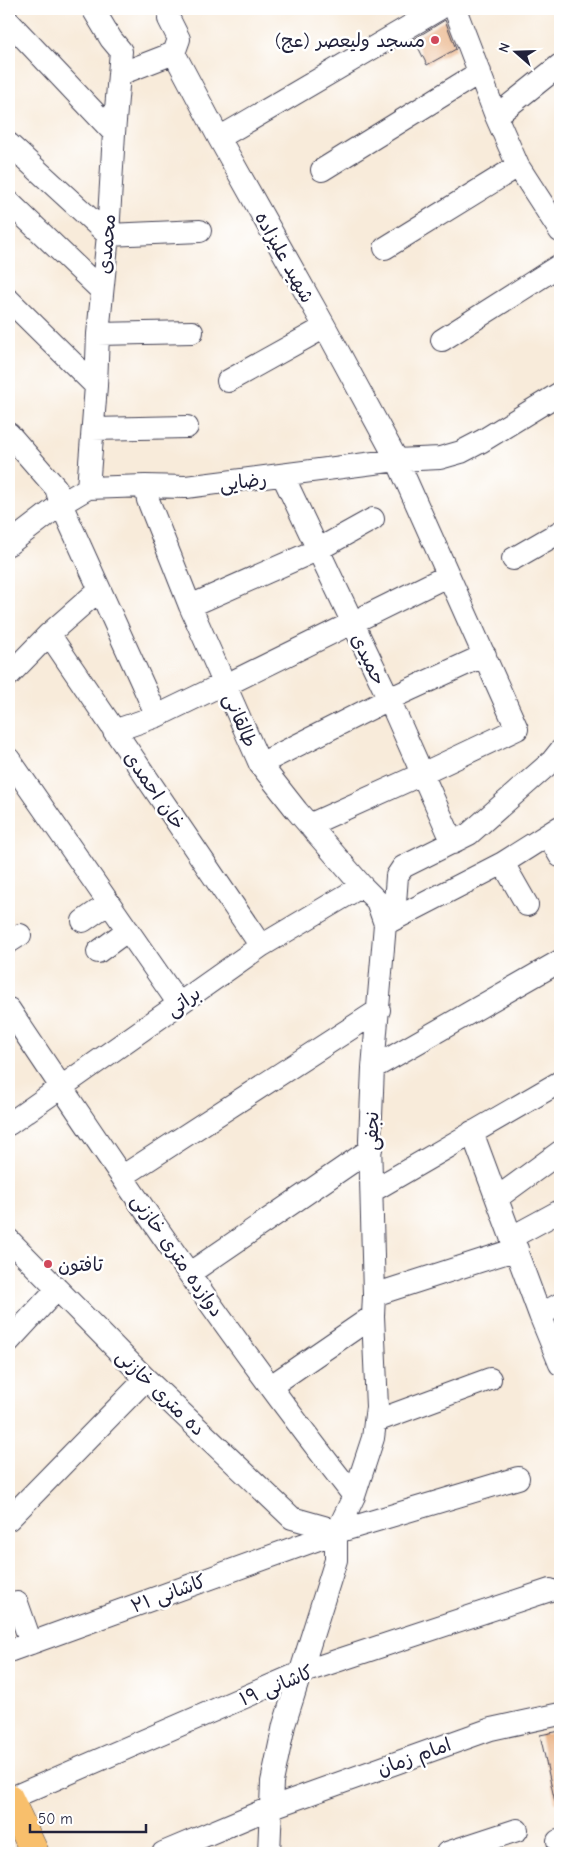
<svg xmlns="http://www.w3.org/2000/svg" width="569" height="1862" font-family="'Comic Neue','Playpen Sans Arabic',sans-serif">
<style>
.building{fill:#e8ae7f}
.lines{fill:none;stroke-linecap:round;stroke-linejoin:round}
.minor-casing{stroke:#424053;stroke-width:24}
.major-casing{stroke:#424053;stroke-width:29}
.minor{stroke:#fff;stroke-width:22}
.major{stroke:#f8bf6c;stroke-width:28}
.poi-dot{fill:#d1495b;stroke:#fff;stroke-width:2}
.labels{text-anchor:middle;stroke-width:5;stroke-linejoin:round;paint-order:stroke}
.poi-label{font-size:19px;fill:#22223b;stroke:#fff;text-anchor:end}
.street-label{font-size:19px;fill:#22223b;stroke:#fff}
</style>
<rect width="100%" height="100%" fill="#fff"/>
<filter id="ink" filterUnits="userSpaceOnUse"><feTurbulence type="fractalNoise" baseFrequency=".02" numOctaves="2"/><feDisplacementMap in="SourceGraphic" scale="10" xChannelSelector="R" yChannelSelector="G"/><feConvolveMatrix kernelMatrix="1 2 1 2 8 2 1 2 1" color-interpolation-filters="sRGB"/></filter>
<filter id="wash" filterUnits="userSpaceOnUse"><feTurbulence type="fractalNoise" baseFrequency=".0096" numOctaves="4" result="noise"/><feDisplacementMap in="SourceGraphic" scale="20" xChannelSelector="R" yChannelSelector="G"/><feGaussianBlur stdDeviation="1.12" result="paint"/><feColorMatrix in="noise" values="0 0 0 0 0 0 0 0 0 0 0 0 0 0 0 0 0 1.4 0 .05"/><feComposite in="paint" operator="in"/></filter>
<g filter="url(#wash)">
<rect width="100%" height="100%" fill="#f8ebda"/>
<g id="blocks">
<!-- building -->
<path class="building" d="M445,20L456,49L427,65L414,39Z
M560,1731V1801L555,1802L540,1735Z"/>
</g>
</g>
<g filter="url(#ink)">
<use href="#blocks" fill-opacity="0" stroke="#424053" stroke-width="1"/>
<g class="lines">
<defs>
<path id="minor" d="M455,9L496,116L518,166L560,231
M169,19L179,39L174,53
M9,22L114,133
M174,53L219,138L325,327L397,460L517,729L422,774L309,825
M120,74L174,53
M496,116L560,65
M219,138L439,9
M9,144L108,235L200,231
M322,170L480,72
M9,202L102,291
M385,248L518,166
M9,300L96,386
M98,334L192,332
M442,340L560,265
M228,381L325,327
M93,429L187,427
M9,434L56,488L61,504L157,716
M283,476L389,699L453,843
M145,486L148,500L190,606L260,764L297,811L362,886L377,901L385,924
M88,488L96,386L98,334L108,235L114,133L121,51L111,39L93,9
M9,544L61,504L88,488L145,486L186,487L397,460L440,458L461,452L482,441L560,393
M513,559L560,532
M190,606L319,549L373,519
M49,634L261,946
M9,675L49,634L99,590
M114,731L157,716L219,686L226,685L447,576
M9,759L179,1004
M260,764L389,699L485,655
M548,835L560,856
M503,863L527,905
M83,921L109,903
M385,924L395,903L397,876L403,867L469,834L552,761L560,751
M9,942L20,935
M98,952L128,930
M9,1009C119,1174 231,1340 354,1496
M373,1068L560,961
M9,1124L261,946L362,886
M472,1132L540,1315L560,1364
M123,1176L379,1010
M372,1191L560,1082
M497,1198L560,1152
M512,1237L560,1211
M9,1240L146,1379L292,1518L324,1527
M190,1273L371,1149
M374,1295L517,1249
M540,1315L560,1304
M9,1341L57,1289
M271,1386L373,1316
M376,1421L490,1379
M9,1519L146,1379
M337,1532L354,1496L373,1438L377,1407L373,1316L374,1295L370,1140L373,1068L385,924L503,863L560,827
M337,1532L518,1478
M17,1603L31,1643
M9,1651L327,1536
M9,1799L300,1673L550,1590
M558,1841H560
M163,1853L270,1808L491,1729L560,1714
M269,1853L272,1782L284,1725L336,1560V1533
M447,1853L517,1830"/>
<path id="major" d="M9,1798L35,1853"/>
</defs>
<!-- minor casing -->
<use href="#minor" class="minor-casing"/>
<!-- major casing -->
<use href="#major" class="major-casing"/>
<!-- minor -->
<use href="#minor" class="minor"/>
<!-- major -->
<use href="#major" class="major"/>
</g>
</g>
<!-- markers -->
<g class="poi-dot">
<circle cx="435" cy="40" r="5"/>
<circle cx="48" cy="1264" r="5"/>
</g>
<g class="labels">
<!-- poi labels -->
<g class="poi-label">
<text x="425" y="47">مسجد ولیعصر (عج)</text>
<text x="58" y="1271" text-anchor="start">تافتون</text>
</g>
<!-- street labels -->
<g class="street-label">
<text transform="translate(106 244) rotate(-85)" y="7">محمدی</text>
<text transform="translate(285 257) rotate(61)" y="7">شهید علیزاده</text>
<text transform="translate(243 481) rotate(-7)" y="7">رضایی</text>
<text transform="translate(369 659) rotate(64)" y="7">حمیدی</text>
<text transform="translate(241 720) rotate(67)" y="7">طالقانی</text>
<text transform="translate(155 790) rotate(55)" y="7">خان احمدی</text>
<text transform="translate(183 1001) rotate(-35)" y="7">براتی</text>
<text transform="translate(371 1131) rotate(-89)" y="7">نجفی</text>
<text transform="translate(178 1255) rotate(55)" y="7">دوازده متری خازنی</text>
<text transform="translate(161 1392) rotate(44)" y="7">ده متری خازنی</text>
<text transform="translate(168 1593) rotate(-20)" y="7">کاشانی ۲۱</text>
<text transform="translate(276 1685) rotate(-22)" y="7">کاشانی ۱۹</text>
<text transform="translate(414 1756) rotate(-20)" y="7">امام زمان</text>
</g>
</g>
<!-- margin -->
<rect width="569" height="1862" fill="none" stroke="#fff" stroke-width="30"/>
<!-- north arrow -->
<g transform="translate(516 52) rotate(290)" stroke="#ffffff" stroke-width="4" paint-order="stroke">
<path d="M0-4L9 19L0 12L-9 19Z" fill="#22223b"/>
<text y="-8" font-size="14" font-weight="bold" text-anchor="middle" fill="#22223b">N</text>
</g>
<!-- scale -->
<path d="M30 1824v8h116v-8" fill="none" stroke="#22223b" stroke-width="2.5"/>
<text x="38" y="1824" font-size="15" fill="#22223b" stroke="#ffffff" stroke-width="4" paint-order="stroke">50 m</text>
</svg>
